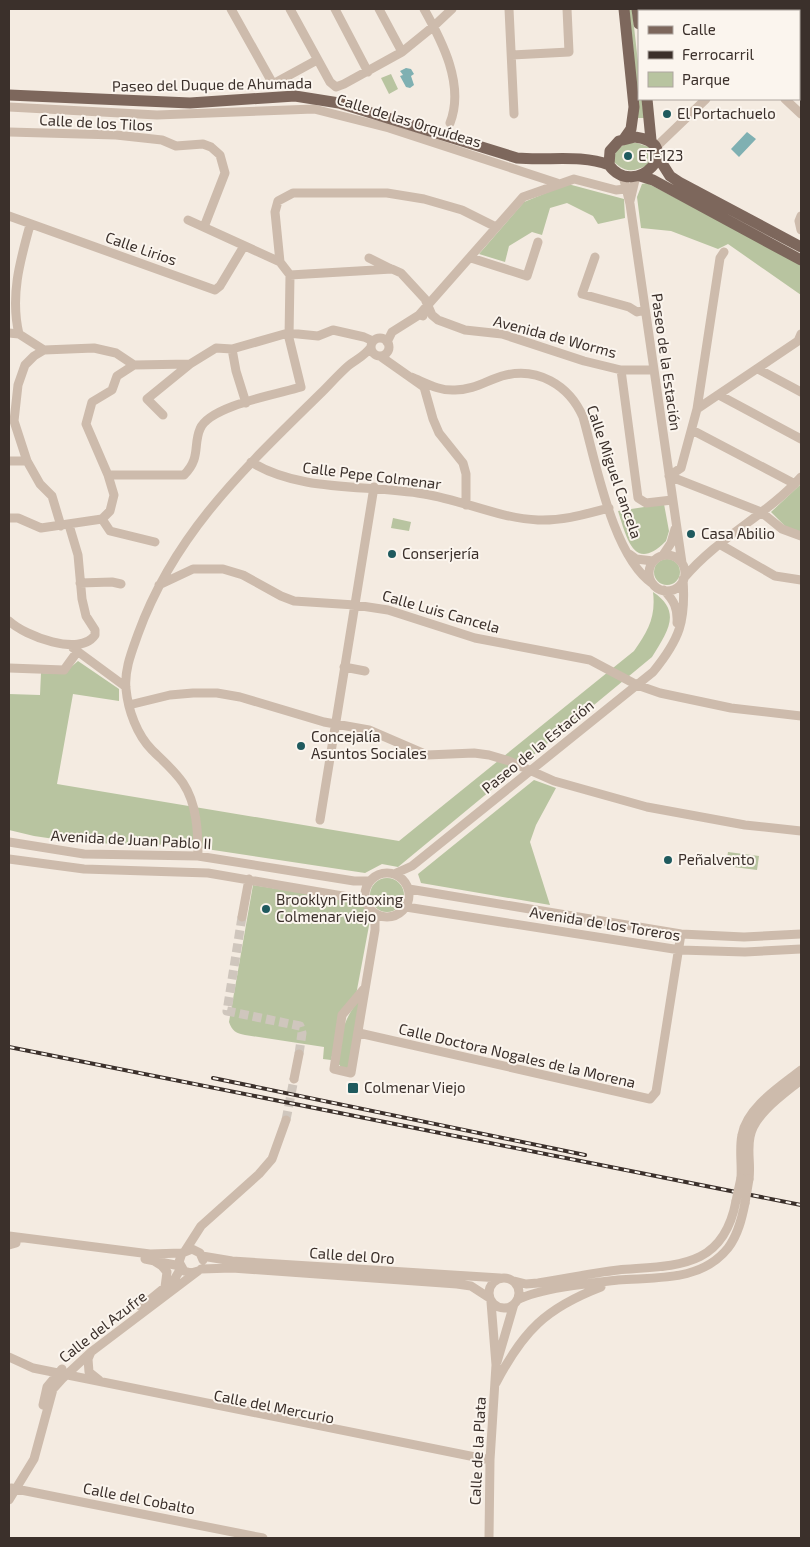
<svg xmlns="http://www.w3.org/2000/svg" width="810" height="1547" font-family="'Exo 2',sans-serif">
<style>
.green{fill:#b8c4a0}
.water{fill:#7fb0b2}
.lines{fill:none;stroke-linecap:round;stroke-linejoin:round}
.minor-tunnel{stroke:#cfc6bd;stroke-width:9;stroke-dasharray:9 4.5;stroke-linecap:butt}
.minor{stroke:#cdbbac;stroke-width:9}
.major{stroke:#7d675c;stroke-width:11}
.rail-casing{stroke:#3b302b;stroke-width:4}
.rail{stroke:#fbf5ee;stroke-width:2;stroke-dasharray:5.5;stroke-linecap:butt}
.minor-bridge{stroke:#cdbbac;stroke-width:9}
.poi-dot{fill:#1f5a5e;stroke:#fbf5ee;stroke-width:2}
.labels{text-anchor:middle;stroke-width:4;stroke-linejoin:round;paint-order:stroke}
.street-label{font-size:15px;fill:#3b302b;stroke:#fbf5ee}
.poi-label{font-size:15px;fill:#3b302b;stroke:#fbf5ee;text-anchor:start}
</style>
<rect width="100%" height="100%" fill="#f4ebe1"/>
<!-- green -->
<path class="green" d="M628,9H632L639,71V99H642L644,118H638Z
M391,74L398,89L389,94L381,78Z
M628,143H637L649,147L651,155L648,165C633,172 626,173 614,162C614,151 618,148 628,143Z
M647,183L793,259L801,266V295L728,244L718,249L671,231L641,228L637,197L642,184Z
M568,184L624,199L625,218L598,224L593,216L567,203L550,208L542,235L532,232L509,246L505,262L479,254L524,202Z
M801,484V533L787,528L771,512Z
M664,504L669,531L666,541C634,573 627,539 618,511Z
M393,518L411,522L409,531L391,528Z
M654 572a13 13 0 1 1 26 0a13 13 0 1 1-26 0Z
M653,592C683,612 667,632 652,657L398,867L382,864L365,873L180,845L82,843L34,836L9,830V694L40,695L41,673L63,674L78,661L119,689V701L73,694L57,784L399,841L634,651C648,631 656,617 653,592Z
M534,780L556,788L536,825L530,842L550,905L421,883L418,874Z
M728,852L759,856L757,870L726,866Z
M370 895a17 17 0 1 1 34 0a17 17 0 1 1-34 0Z
M253,885L361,902L371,915L356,995L344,1007L331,1060L323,1059L324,1047L245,1035C236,1033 232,1031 229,1022Z
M362,996L349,1069L341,1067L337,1062C341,1033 343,1019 362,996Z"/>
<!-- water -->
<path class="water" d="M406,68L411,69L414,74L411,76L414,85L410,88L406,87L400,76L403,75L400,71Z
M747,132L756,139L739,157L731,149Z"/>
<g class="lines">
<!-- minor-tunnel -->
<path class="minor-tunnel" d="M242,917L227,1011L300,1026L302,1033L299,1054
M286,1120L294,1079"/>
<!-- minor -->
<path class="minor" d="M231,9L273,84L317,60
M290,9L330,82L336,87L344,84L402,52L434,26L452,9
M335,9L368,72
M379,9L402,52
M424,9C442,41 465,85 450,123
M509,9L514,114
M683,9V11
M784,9L790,11
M799,16L801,19
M512,55L569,52L567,9
M799,87L801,84
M785,99L801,114
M9,107L157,115L314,109L389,128L557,183
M9,132L116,135L162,140L176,146L203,144L211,147L220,155L225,173L204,227
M656,147L706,99
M623,176L630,204L682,563
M630,201L636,176
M9,216L215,290L220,286L244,246
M801,216L799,221L801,230
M188,220L280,262
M30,225C20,261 10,296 19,334L44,350
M595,257L582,294L629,307L637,312L645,310
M369,258L389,268
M471,258L527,276L538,242
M290,275L392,269L401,273L425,299L432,315L438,320L465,330L502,334L584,361L621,370H653
M419,315L523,197L574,179L616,190L626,189
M9,333L19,334
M371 347a9 9 0 1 1 18 0a9 9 0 1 1-18 0Z
M387,342L392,332L419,315L423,316
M232,349L236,371L246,403
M380,356L424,387L433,419L439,433L463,463L466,474V505
M758,369L801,392
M621,370L638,498L646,503L672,500
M411,377C426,383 439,391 455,390C473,390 486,381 502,376C537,366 569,385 583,417C596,463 613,557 653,584
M719,395L801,439
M697,409L798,341L801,334
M163,415L147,399L190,364
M692,430L795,484
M9,461H27
M251,462C302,493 366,484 424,494C463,500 498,518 538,520C563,521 586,514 609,508
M108,475H184C201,458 193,445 200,429C209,406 278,394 301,387L289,338L290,275L280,262L275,212L278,201L293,193H387L424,199L462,210L496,227
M669,476L681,468L697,409L720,258L724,252
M669,476L761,512L782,529L801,536
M9,518H18L41,528L102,519L110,511L114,495L108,475L86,424L92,402L112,390L117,376L134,365
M102,519L110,531L155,542
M61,526L52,496L40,484L27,461L14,421L18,385L25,365L34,356L44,350L94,348L116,353L134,365L190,364L216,348L232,349L288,333L318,336L333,330L364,337L373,341
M721,545L775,576L801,580
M629,554L636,559L653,561
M663,555L671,543L675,529
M649 573a18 18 0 1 1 36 0a18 18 0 1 1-36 0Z
M684,578C717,538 767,515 801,477
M80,583L112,582L121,584
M159,585L193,569H223L243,575L281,596L294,601L355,605L388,610L475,638L590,660L637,685L660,693L731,708L801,716
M664,590C674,601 678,608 677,623
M9,621C25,636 80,657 95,635V630L86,616L82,599L78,555L69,525
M73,648L126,687
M344,667L365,671
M9,668L64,670L77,652
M129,705L170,695L193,693H217L240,697L324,722L369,730L427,755L474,753L489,755L509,761L554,781L647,807L745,825L801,831
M320,820L374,487
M9,842L84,854L198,856L354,881H370
M198,856C198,832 197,804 183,783C174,770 163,761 152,750C137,735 128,710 126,689C124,670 132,651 138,634C175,532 246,467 321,393C330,384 339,374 348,366C356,359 364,357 371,347
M9,859L84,869L208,873L366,900
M365 895a22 22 0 1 1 44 0a22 22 0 1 1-44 0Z
M394,874L412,866L653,672C680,639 686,621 683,579
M409,889L681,934L744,937L801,934
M406,907L680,950L745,952L801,949
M242,917L249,879
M364,989L342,1015L334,1069L351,1073L375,930V913
M359,1033L650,1099L656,1092L681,934
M294,1079L299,1054
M741,1178C742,1163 739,1149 742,1135C747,1107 781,1086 801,1070
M749,1179C751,1165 747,1151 750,1137C754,1114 784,1094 801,1080
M9,1236L150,1254L182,1253L192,1249L200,1253L203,1260
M9,1245L16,1243
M185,1251L201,1226L259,1174L272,1159L286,1120
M182,1253L179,1262L184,1271L191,1273L198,1271
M202,1256L232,1261L500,1278
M145,1259L180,1266
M154,1261L162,1266L167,1272L165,1287
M201,1269L232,1268L457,1284L471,1286L488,1297
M489 1293a15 15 0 1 1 30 0a15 15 0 1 1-30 0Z
M514,1281L526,1284L538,1283C565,1279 591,1273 618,1270C675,1265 723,1270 736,1201
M517,1300C541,1288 591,1283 618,1280C656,1277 701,1282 728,1248C738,1235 742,1218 745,1203
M141,1307L174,1280L181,1268
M91,1352L88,1359L89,1372L99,1380
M9,1357L33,1368L490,1460
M497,1362L514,1304
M496,1383C523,1331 546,1308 601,1287
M43,1405L47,1387L62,1369
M11,1488L263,1538
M9,1500L34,1459L53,1389L62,1379L91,1352L198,1271
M489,1538L490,1460L496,1365L491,1302"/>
<!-- major -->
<path class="major" d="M637,9L639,24
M9,95L190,103L295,96L339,103L517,158C547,161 581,154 609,165
M647,99L651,140
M635,137C688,144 635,201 609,165L610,151L619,141Z
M624,139L631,129L634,107L624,9
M658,157L670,176L679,182L801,247
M640,176L653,180L801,260"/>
<defs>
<path id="rail" d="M9,1047L801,1205
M213,1078L585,1155"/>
</defs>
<!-- rail casing -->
<use href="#rail" class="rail-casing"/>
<!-- rail -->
<use href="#rail" class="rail"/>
<!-- minor-bridge -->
<path class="minor-bridge" d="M736,1201L741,1178
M745,1203L749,1179"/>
</g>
<!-- markers -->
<g class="poi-dot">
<circle cx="667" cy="114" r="5"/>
<circle cx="628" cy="156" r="5"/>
<circle cx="691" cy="534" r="5"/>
<circle cx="392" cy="554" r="5"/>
<circle cx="301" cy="746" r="5"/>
<circle cx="668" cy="860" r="5"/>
<circle cx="266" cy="909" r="5"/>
<rect x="347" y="1082" width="12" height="12" rx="2.5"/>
</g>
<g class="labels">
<!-- street labels -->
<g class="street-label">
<text transform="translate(212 85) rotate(-1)" y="5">Paseo del Duque de Ahumada</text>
<text transform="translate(409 121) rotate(17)" y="5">Calle de las Orquídeas</text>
<text transform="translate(96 123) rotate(3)" y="5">Calle de los Tilos</text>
<text transform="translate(141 249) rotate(19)" y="5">Calle Lirios</text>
<text transform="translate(555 337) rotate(15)" y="5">Avenida de Worms</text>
<text transform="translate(666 362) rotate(82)" y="5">Paseo de la Estación</text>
<text transform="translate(614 472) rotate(71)" y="5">Calle Miguel Cancela</text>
<text transform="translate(372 476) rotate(7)" y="5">Calle Pepe Colmenar</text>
<text transform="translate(441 612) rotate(16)" y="5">Calle Luis Cancela</text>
<text transform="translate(538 747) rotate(-39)" y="5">Paseo de la Estación</text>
<text transform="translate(131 840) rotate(3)" y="5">Avenida de Juan Pablo II</text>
<text transform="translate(605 924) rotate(9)" y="5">Avenida de los Toreros</text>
<text transform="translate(517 1056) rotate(13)" y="5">Calle Doctora Nogales de la Morena</text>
<text transform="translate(352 1256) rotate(4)" y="5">Calle del Oro</text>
<text transform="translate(103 1327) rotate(-38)" y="5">Calle del Azufre</text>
<text transform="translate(274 1407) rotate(11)" y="5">Calle del Mercurio</text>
<text transform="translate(478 1451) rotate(-87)" y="5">Calle de la Plata</text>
<text transform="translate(139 1499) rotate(11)" y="5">Calle del Cobalto</text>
</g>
<!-- poi labels -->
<g class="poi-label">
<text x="677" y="119">El Portachuelo</text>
<text x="638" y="161">ET-123</text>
<text x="701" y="539">Casa Abilio</text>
<text x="402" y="559">Conserjería</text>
<text x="311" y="742">Concejalía<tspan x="311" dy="17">Asuntos Sociales</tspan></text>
<text x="678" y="865">Peñalvento</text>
<text x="276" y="905">Brooklyn Fitboxing<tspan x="276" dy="17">Colmenar viejo</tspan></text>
<text x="364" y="1093">Colmenar Viejo</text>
</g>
</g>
<!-- border -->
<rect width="810" height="1547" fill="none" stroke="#3b302b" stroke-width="20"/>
<!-- legend -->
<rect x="638" y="10" width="162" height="90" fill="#fbf5ee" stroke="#aea6a0"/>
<rect x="648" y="26" width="25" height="8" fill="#7d675c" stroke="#aea6a0"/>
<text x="682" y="35" font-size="15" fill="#3b302b">Calle</text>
<rect x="648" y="51" width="25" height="8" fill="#3b302b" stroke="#aea6a0"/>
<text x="682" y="60" font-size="15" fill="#3b302b">Ferrocarril</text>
<rect x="648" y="72" width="25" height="15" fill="#b8c4a0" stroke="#aea6a0"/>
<text x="682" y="85" font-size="15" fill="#3b302b">Parque</text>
</svg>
